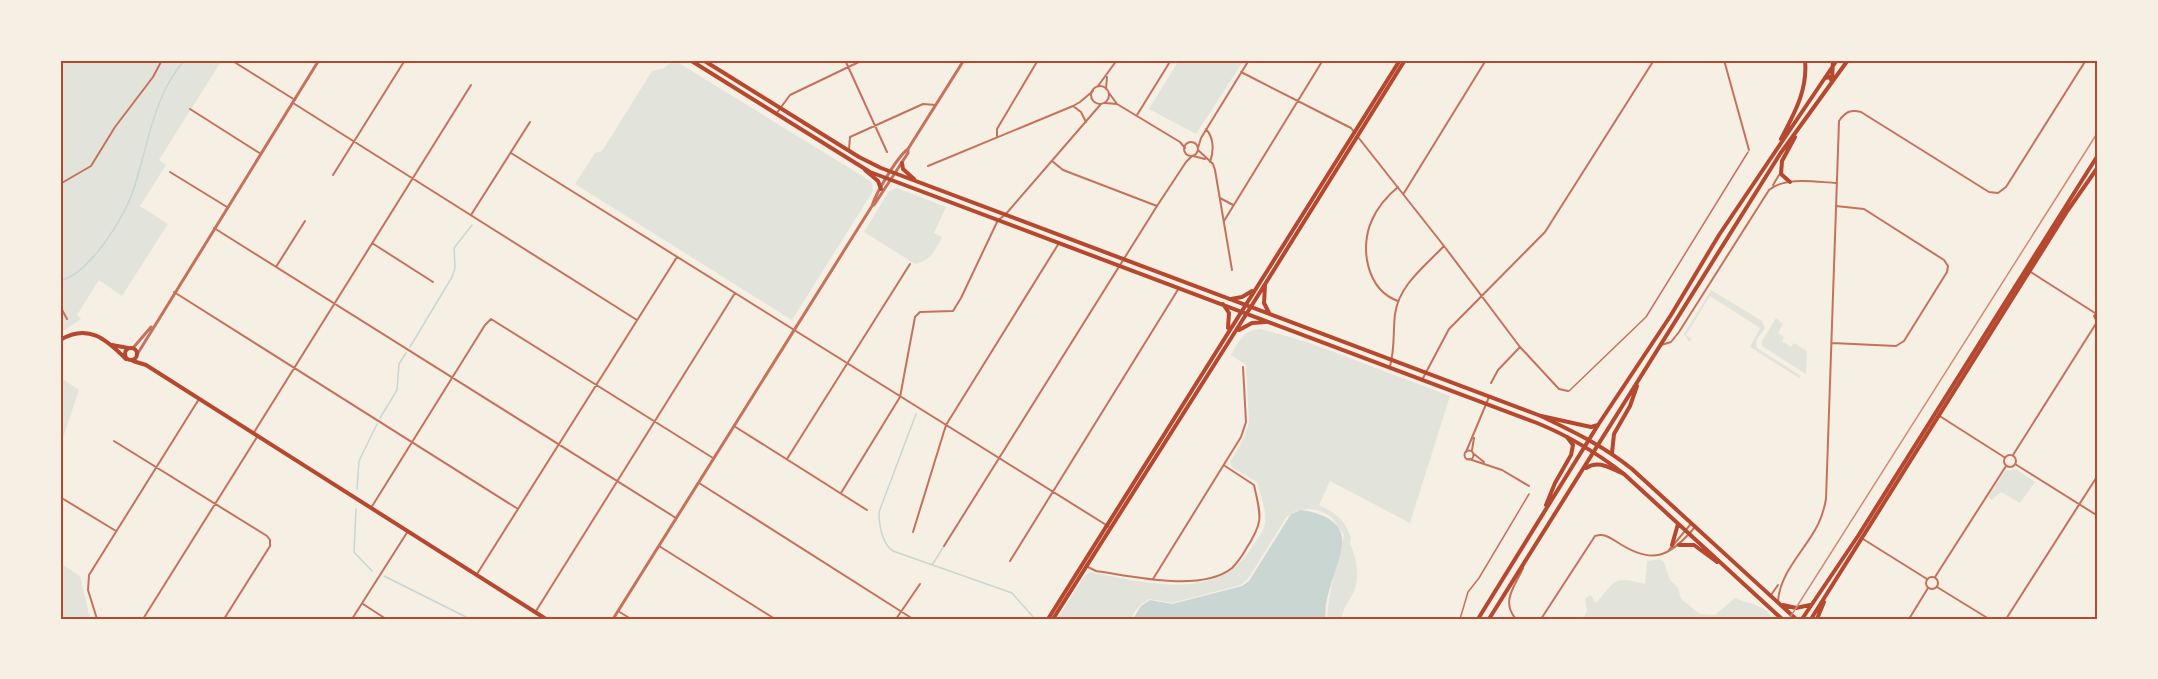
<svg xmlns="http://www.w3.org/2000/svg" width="2158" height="679" font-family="Figtree,sans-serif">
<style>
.green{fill:#e2e4dc}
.water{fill:#c9d6d2}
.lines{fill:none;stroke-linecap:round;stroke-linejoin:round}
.stream{stroke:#c9d6d2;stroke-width:1.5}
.service{stroke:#c5725c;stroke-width:1.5}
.pedestrian{stroke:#c5725c;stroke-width:2}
.minor{stroke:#c5725c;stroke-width:2}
.tertiary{stroke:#c5725c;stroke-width:3}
.secondary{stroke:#b5482f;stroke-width:4}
.primary{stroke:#b5482f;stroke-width:4}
.rail{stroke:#cf8b77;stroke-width:1.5}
.neatline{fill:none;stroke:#b5482f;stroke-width:2}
</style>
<rect width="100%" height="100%" fill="#f6efe4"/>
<!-- green -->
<path class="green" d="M60,60H222L159,160L166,165L140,206L168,224L122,296L99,280L77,315L81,319L60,333Z
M674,60L872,182L873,191L792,320L575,184L595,153L602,151L652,71L664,68Z
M1179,60H1244L1196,134L1149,109Z
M897,188L946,207L934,233L942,237C935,251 931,260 915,264L864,232L889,191Z
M1711,290L1762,321L1765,328L1756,341L1757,348L1801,376L1799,378L1750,347L1760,328L1710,296L1686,335L1692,339L1689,342L1684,334Z
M1776,318L1783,324L1778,333L1784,337L1782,341L1791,347L1794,343L1807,351L1806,374L1762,346V341Z
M1261,329L1310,343L1450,396L1410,523L1330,481L1319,505C1338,515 1344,518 1351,538L1350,543C1356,557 1361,578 1353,593C1349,602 1342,609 1342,619H1327C1328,590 1339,563 1344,535C1339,528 1335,520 1328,515C1316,507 1296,507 1286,518L1248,579L1241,585L1172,603L1149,599C1142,604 1133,610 1132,619H1057L1086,574L1090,572C1145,582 1216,604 1252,547C1256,540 1264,532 1265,523C1267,511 1260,494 1257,482L1232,467L1230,462L1243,440L1249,423L1246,365L1231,355C1239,341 1243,330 1261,329Z
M60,377L79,390L60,447Z
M2016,469L2035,482L2020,503L2001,492L1992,500L1988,497L2005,471Z
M1660,559L1664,562L1670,580L1678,588L1681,599L1700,614L1715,615L1735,598C1748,604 1766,604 1773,619H1582L1587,612L1585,598L1591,595L1596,603C1617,579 1613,576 1645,584L1647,561Z
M60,563L80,576L90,619H60Z"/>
<!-- water -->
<path class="water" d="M1301,510C1316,512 1339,518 1342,537C1344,553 1330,583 1327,600C1325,606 1326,613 1325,619H1133L1141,606L1150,600L1172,604L1242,586L1249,581L1291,514Z"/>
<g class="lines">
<!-- stream -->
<path class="stream" d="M60,281C76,276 85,266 96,254C111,235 125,214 133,191C147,150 154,92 185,60
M410,347L452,277L455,268L454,248L472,225
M916,414L879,512C879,525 882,544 893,551L1012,593L1035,619
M380,418L397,390L399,364L406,353
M357,489L359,461L377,424
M356,509L354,552L372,571
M932,565L944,546
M384,576L470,619"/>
<!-- service -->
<path class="service" d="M1569,391L1646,317L1748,152
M1460,619L1468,592L1479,578L1529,494"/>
<!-- pedestrian -->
<path class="pedestrian" d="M60,67L63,60
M60,184L91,166L115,127L153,77L162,60
M60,306L67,319"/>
<!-- minor -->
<path class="minor" d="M231,60L295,100
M845,60L887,152
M1724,60L1749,150
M1241,72L1351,128L1355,133
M1098,86L1117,60
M1091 95a9 9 0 1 1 18 0a9 9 0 1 1-18 0Z
M1106,89L1107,77
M1109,93L1117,104L1180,142L1185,148
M293,103L637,320
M1105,103L1117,104
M1073,106L1081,112L1086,122
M190,109L261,154
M776,114L790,95L863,60
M1137,115L1171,60
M1206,129C1214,138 1214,151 1210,162
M997,136V129L1038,60
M1358,137L1444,246L1520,347L1559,389L1568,391
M1184 149a7 7 0 1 1 14 0a7 7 0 1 1-14 0Z
M1198,148L1201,138L1249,60
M849,149L850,137L923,104L936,105
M1198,150L1213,164L1215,170L1232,270
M511,153L1111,528
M1193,156L1205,159
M1052,161L1063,170L1157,206
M928,166L1073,106L1080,102L1093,91
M170,172L227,207
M333,175L405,60
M1773,185L1779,175
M1398,187C1386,197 1378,206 1372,220C1359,248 1367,290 1398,301
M1404,193L1486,60
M1220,198L1233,205
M471,215L530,122
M1224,221L1323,60
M214,228L676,518
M372,243L433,282
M276,267L305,221
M2029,271L2095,313
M174,292L518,509
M2097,322L2094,316L2098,311
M1832,343L1896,346L1904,341L1947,272L1948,266L1944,260L1864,209L1836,206
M1661,345L1671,342L1679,332L1769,190C1786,176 1816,182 1836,183
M1390,366C1395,349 1393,331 1395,314C1399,285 1425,266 1444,246
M1422,380L1449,329L1545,232L1654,60
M1491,383L1498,370L1520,347
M1938,415L2004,457
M734,426L867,510
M253,434L471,85
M114,441L267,536L270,540V546L224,619
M1472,450L1474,438
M1464.5 455a4.5 4.5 0 1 1 9 0a4.5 4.5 0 1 1-9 0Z
M1466,452L1489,397
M1474,454L1484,462
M2004 461a6 6 0 1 1 12 0a6 6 0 1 1-12 0Z
M2013,455L2097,322
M787,459L910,264
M1469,459L1502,470L1529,486
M2015,464L2098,516
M699,483L913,619
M841,493L900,397L915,317L920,312L953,311L961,298L998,220L1005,215L1101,104
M60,497L116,531
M371,508L485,325L491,319L713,458
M913,532L946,425L1059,243
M1863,539L1927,579
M659,546L775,619
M944,546L1157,206L1186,162L1192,156
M1669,550L1690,525
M1010,561L1179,288
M1088,567L1096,571C1131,576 1201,593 1232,568C1237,563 1242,556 1246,549C1264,521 1261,517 1254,485L1225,466
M477,574L677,257
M1926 583a6 6 0 1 1 12 0a6 6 0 1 1-12 0Z
M1935,577L2006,466
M1153,579L1241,437L1246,422L1243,367
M1937,587L1989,619
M1771,595L1778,585
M1778,602C1779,575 1802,553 1815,530C1821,520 1824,510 1826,499L1839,121C1845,112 1851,109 1861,112L1989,192L1998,193L2006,187L2086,60
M363,604L386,619
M536,611L735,293
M618,611L631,619
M97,619L88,590L89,575L199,399
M143,619L257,437
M352,619L408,531
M896,619L920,584
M1490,619H1502
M1516,619C1500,601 1516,585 1523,568
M1541,619L1595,536C1604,533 1609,537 1617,542C1652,565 1669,558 1695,527
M1909,619L1928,588
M2006,619L2098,475"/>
<!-- tertiary -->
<path class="tertiary" d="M874,205L908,153V149L964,60
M133,348L151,327
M138,353L319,60
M613,619L872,206C876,193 897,157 908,149"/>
<!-- secondary -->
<path class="secondary" d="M690,60L870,172L1537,423C1569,436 1597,453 1624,474L1782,619
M703,60L859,157L881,168L1541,416C1574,432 1604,446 1632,469L1796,619
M902,163L903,169L914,179
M865,170L878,181L881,189
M1265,286L1264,303L1269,313
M1231,299L1242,297L1252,291
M1223,304L1229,313L1228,328
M1239,330L1252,323L1266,322
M60,340C88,323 106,339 126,359
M112,345L128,348
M125 354a6 6 0 1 1 12 0a6 6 0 1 1-12 0Z
M133,361L146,365L546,619
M1672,545L1678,524
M1679,545H1694L1717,562
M1783,605L1796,608L1810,605
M1048,619L1400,60
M1053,619L1247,313L1405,60
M1802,619L1858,536L2098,155
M1811,619L2068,210L2098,167
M1817,619L1824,602"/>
<!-- primary -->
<path class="primary" d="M1825,78L1830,77L1832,82L1833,60
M1781,139C1794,114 1808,90 1805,60
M1790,182L1781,174L1782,161L1795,137
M1541,416L1591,427L1598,425
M1612,453L1614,434L1630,406L1637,386
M1586,468C1599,459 1611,469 1624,474
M1546,505L1555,483L1571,455L1573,445L1567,437
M1478,619L1598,425L1671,315L1719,235L1837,60
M1489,619L1780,154L1848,60"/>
<!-- rail -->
<path class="rail" d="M1789,619L2098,132"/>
</g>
<!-- border -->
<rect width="2158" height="679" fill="none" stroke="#f6efe4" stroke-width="123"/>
<rect x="62" y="62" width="2034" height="556" class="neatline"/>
</svg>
